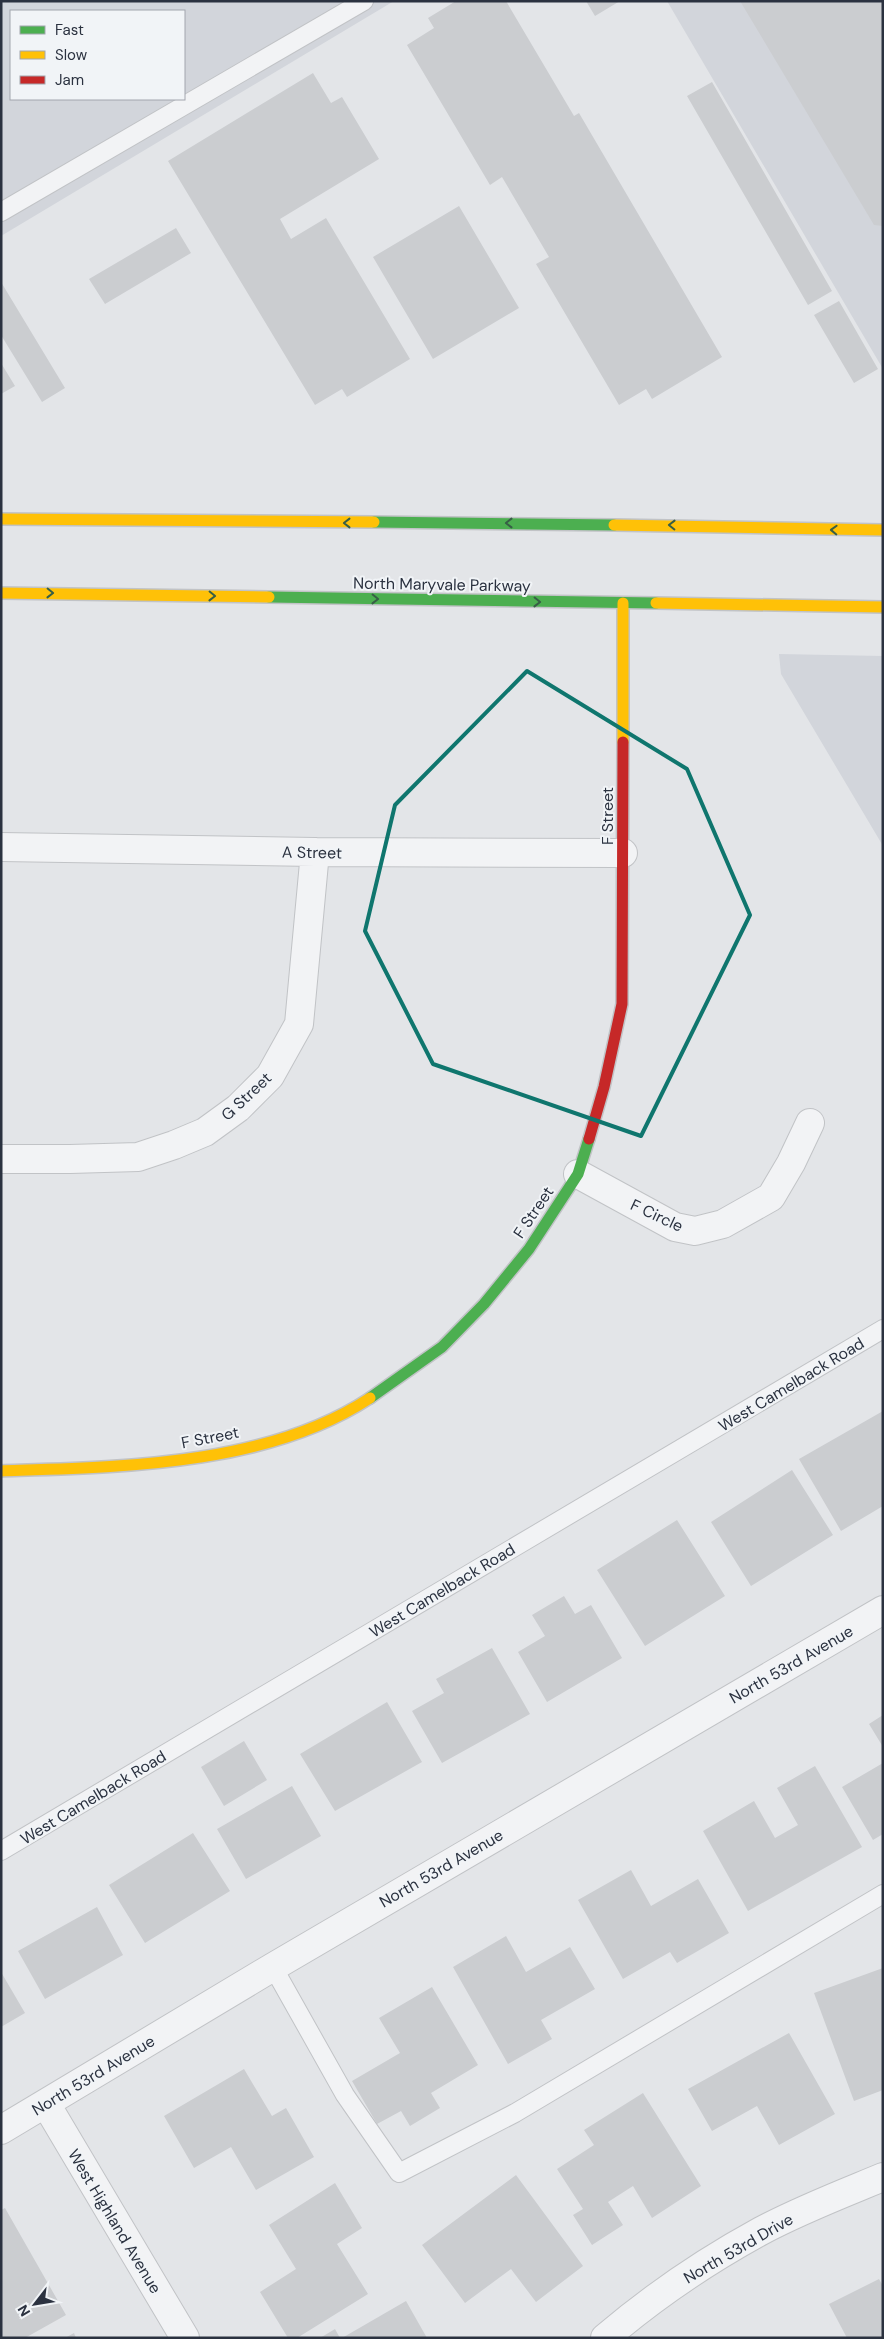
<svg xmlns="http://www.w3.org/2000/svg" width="884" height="2339" font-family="'DM Sans',sans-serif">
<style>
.built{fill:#d2d5db;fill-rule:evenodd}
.building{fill:#cbcdd0}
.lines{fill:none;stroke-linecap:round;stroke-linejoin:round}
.lane-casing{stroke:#c1c3c6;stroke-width:20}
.street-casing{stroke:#c1c3c6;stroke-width:30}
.fast-casing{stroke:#c1c3c6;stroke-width:14}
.slow-casing{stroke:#c1c3c6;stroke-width:14}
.jam-casing{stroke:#c1c3c6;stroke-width:14}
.lane{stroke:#f2f3f5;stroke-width:18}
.street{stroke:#f2f3f5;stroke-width:28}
.fast{stroke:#4caf50;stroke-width:11}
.slow{stroke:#ffc107;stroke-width:11}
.jam{stroke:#c62828;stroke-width:11}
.oneway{stroke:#375e46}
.marked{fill:none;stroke:#0f766e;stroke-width:4;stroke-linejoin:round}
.labels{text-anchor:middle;stroke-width:4;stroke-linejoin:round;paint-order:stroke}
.street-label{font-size:16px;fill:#2b3240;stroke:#f1f4f7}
</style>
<rect width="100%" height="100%" fill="#e3e5e8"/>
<!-- built -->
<path class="built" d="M1,1H394L1,236ZM11,11H184V99H11Z
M667,1H883V369Z
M779,654L883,656V846L781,674Z"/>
<!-- building -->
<path class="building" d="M456,1H506L574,116L579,113L722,357L652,399L646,389L619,405L536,264L549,257L502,177L490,185L407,45L434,28L428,18Z
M586,1H620L595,16Z
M740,1H883V226L874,225Z
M313,73L331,103L342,97L379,159L280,219L291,239L326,218L410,359L347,397L342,389L315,405L168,161Z
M712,82L832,291L808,305L687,96Z
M459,206L519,308L433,359L373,257Z
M176,228L191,253L105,304L89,279Z
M1,282L65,388L42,402L1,335Z
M839,301L878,369L854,383L814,315Z
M1,363L15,386L1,394Z
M883,1411V1506L841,1531L799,1459Z
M792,1470L833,1535L751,1586L711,1522Z
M677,1520L725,1596L645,1646L597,1570Z
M564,1596L575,1614L591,1605L622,1658L547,1702L518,1652L545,1636L532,1615Z
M492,1648L530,1714L442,1763L412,1711L444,1693L436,1679Z
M387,1702L422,1762L335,1811L300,1754Z
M883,1715V1747L869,1724Z
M244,1741L267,1780L224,1806L201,1767Z
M883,1763V1834L873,1840L842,1787Z
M815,1766L862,1847L748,1911L703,1831L754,1801L775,1838L798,1825L777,1788Z
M292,1786L321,1836L246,1879L217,1829Z
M193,1833L230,1891L145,1943L109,1885Z
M631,1870L651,1906L698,1879L729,1933L677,1963L670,1952L623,1979L578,1900Z
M97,1907L123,1955L45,1999L18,1951Z
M506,1936L526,1972L570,1947L595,1989L541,2020L552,2039L508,2064L453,1967Z
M883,1968V2090L854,2101L814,1993Z
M1,1972L25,2013L1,2027Z
M432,1987L478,2065L431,2093L440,2108L410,2126L401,2111L377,2124L352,2081L400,2053L379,2018Z
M789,2033L835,2114L779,2145L757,2106L712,2131L688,2089Z
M244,2069L272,2116L286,2108L314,2157L256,2190L231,2147L194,2168L164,2116Z
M643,2093L701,2186L652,2218L633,2186L608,2202L623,2225L592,2245L573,2215L583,2209L557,2169L594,2145L584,2130Z
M516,2175L583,2266L536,2302L511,2269L465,2303L422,2245Z
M335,2183L362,2228L337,2244L368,2294L297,2338H288L260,2292L296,2269L269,2225Z
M5,2208L66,2315L25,2338H1V2210Z
M879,2279L883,2286V2338H847L829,2304Z
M406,2301L427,2338H342Z
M335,2329L340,2338H320Z
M74,2333L76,2338H65Z"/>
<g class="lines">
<defs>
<path id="lane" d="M1,212L364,1
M1,1851L883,1329
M273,1967L345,2095L399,2173L515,2113L883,1894"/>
<path id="street" d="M1,847L315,852L623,853
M1,1159H70L138,1157L174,1145L205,1132L238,1108L270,1076L299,1024L315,852
M578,1174L675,1227L695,1231L723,1224L771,1197L791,1163L810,1123
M46,2104L185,2338
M1,2130L273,1967L883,1610
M605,2338C653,2297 706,2261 761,2231C800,2210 842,2194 883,2177"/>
<path id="fast" d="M374,522L614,525
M269,597L656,603
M370,1398L442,1347L484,1304L529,1249L578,1174L589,1139"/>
<path id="slow" d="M1,519L374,522
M614,525L883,530
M1,593L269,597
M656,603L883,607
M623,742V603
M1,1471C120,1467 267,1466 370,1398"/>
<path id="jam" d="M589,1139L604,1087L622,1004L623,742"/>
</defs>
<!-- lane casing -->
<use href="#lane" class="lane-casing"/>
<!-- street casing -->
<use href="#street" class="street-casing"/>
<!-- fast casing -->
<use href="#fast" class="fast-casing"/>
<!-- slow casing -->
<use href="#slow" class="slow-casing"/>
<!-- jam casing -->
<use href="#jam" class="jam-casing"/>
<!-- lane -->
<use href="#lane" class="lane"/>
<!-- street -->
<use href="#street" class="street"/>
<!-- fast -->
<use href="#fast" class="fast"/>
<!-- slow -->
<use href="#slow" class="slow"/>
<!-- jam -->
<use href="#jam" class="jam"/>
</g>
<!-- one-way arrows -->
<defs><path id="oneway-chevron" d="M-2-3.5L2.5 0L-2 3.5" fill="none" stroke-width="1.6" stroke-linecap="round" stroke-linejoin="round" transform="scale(1.25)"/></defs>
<g class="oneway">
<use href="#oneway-chevron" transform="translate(347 523) rotate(-180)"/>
<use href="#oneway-chevron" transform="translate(509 523) rotate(-180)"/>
<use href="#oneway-chevron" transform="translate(672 525) rotate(-179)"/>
<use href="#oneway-chevron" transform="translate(834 530) rotate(-178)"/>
<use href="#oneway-chevron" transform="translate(50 593) rotate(1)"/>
<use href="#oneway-chevron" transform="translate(212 596) rotate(1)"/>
<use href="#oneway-chevron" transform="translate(375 599) rotate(1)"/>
<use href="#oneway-chevron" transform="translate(537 602) rotate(1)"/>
</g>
<!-- marked area -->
<path class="marked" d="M527,671L687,769L750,915L641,1136L433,1064L365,931L395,805Z"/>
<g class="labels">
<!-- street labels -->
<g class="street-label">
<text transform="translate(442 584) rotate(1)" y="6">North Maryvale Parkway</text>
<text transform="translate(607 816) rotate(-90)" y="6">F Street</text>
<text transform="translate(312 852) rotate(1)" y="6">A Street</text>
<text transform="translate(246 1096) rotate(-43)" y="6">G Street</text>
<text transform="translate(533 1212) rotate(-56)" y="6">F Street</text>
<text transform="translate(657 1215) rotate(25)" y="6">F Circle</text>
<text transform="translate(791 1384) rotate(-31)" y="6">West Camelback Road</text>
<text transform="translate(210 1437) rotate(-11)" y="6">F Street</text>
<text transform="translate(442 1590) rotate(-31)" y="6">West Camelback Road</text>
<text transform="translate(791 1664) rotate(-30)" y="6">North 53rd Avenue</text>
<text transform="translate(93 1797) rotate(-31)" y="6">West Camelback Road</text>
<text transform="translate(441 1868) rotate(-30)" y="6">North 53rd Avenue</text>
<text transform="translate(93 2075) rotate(-31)" y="6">North 53rd Avenue</text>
<text transform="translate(115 2221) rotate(59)" y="6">West Highland Avenue</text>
<text transform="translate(738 2248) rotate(-30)" y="6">North 53rd Drive</text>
</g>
</g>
<!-- border -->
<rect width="884" height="2339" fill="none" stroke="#2b3240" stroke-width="5"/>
<!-- legend -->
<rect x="10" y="10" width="175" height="90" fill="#f1f4f7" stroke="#a2a6ae"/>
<rect x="20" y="26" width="25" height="8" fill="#4caf50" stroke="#a2a6ae"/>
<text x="55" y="35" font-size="15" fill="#2b3240">Fast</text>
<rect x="20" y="51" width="25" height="8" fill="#ffc107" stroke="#a2a6ae"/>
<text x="55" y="60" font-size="15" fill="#2b3240">Slow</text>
<rect x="20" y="76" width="25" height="8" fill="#c62828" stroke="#a2a6ae"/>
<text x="55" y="85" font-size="15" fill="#2b3240">Jam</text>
<!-- north arrow -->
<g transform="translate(35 2304) rotate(239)" stroke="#f1f4f7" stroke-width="4" paint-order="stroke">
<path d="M0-4L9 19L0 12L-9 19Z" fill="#2b3240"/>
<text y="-8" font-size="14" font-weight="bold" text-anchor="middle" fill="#2b3240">N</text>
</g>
</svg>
